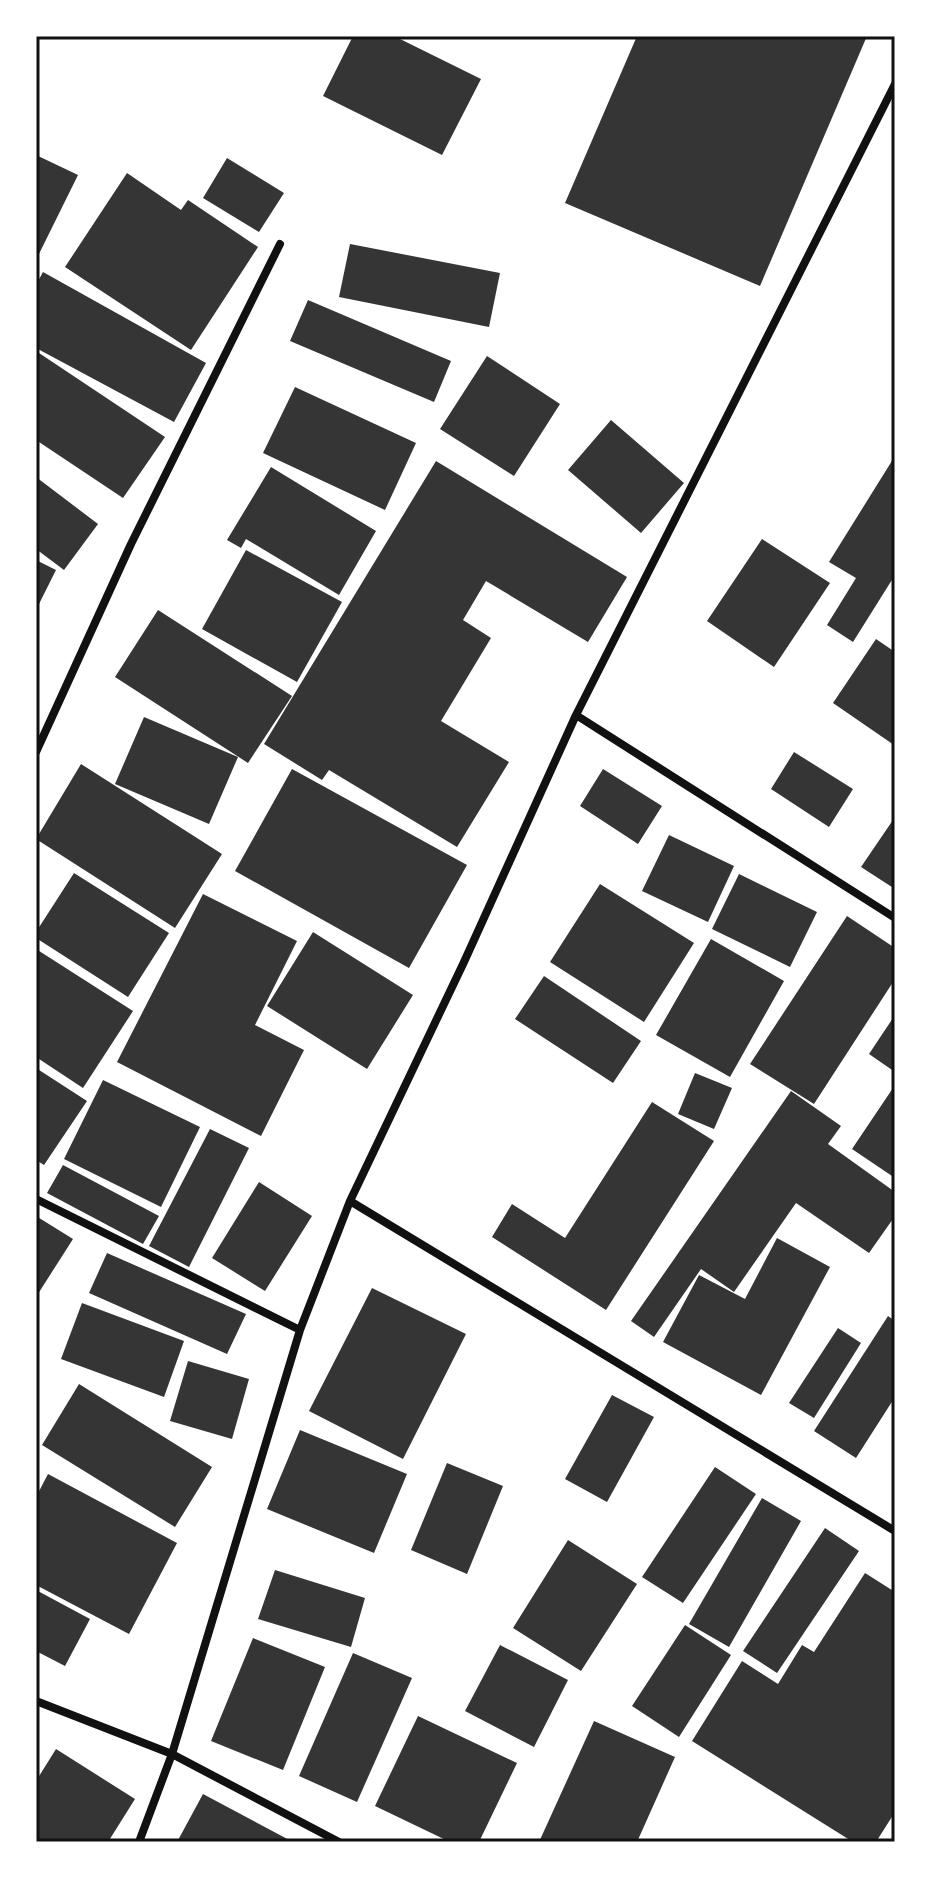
<svg xmlns="http://www.w3.org/2000/svg" width="931" height="1878" font-family="'Varela Round',sans-serif">
<style>
.building{fill:#353535}
.lines{fill:none;stroke-linecap:round;stroke-linejoin:round}
.minor{stroke:#111;stroke-width:8}
.neatline{fill:none;stroke:#111;stroke-width:3}
</style>
<rect width="100%" height="100%" fill="#fff"/>
<!-- building -->
<path class="building" d="M353,36H394L481,79L442,155L323,96Z
M637,36H867L760,286L565,203Z
M36,155L78,175L36,260Z
M227,158L284,193L259,232L203,198Z
M127,173L181,210L188,200L258,247L191,350L65,267Z
M350,244L500,273L489,327L339,297Z
M43,272L206,363L174,422L36,348V285Z
M308,300L451,361L434,402L290,341Z
M36,351L165,437L123,498L36,440Z
M487,356L560,404L514,476L440,429Z
M295,387L416,443L385,510L263,453Z
M611,420L684,483L641,533L568,470Z
M895,456V575L853,642L827,625L856,578L829,562Z
M436,461L627,577L588,642L486,581L463,620L491,638L441,721L509,762L457,847L329,770L322,780L264,744Z
M271,467L376,531L339,595L246,539L241,548L227,540Z
M36,477L98,524L64,570L36,549Z
M762,539L830,583L774,667L707,621Z
M246,550L342,602L297,682L202,629Z
M36,560L56,570L36,610Z
M158,610L292,696L248,763L115,677Z
M876,639L895,652L894,745L833,703Z
M144,717L238,757L209,824L115,784Z
M794,752L853,789L829,827L771,789Z
M81,764L222,854L175,928L36,839Z
M292,769L467,865L409,968L235,871Z
M603,769L662,806L638,844L580,806Z
M895,817V889L861,867Z
M669,835L734,866L708,922L642,891Z
M74,873L169,933L128,997L36,938V932Z
M739,874L817,912L790,967L712,929Z
M600,884L694,943L644,1022L550,962Z
M203,894L297,941L255,1025L304,1050L261,1136L117,1062Z
M847,916L895,948V979L814,1104L750,1064Z
M313,932L413,995L367,1069L267,1006Z
M711,939L784,981L730,1077L656,1035Z
M36,949L133,1011L83,1088L36,1057Z
M544,976L641,1041L613,1083L515,1019Z
M895,1015V1072L869,1054Z
M36,1068L87,1101L44,1165L36,1160Z
M695,1073L732,1088L714,1129L678,1114Z
M103,1080L200,1127L161,1207L64,1159Z
M895,1085V1178L852,1149Z
M791,1091L841,1126L828,1144L895,1192V1216L869,1253L796,1203L734,1292L701,1269L654,1337L631,1321Z
M652,1102L714,1141L606,1310L492,1237L512,1204L565,1238Z
M210,1129L249,1148L189,1267L149,1246Z
M63,1165L159,1216L143,1244L47,1193Z
M259,1182L312,1216L265,1291L212,1258Z
M36,1216L73,1239L36,1297Z
M777,1238L830,1267L761,1395L663,1342L699,1275L745,1299Z
M107,1253L246,1314L227,1354L89,1293Z
M372,1288L466,1334L403,1459L309,1411Z
M82,1303L184,1341L164,1397L61,1359Z
M888,1316L895,1321V1397L856,1458L814,1431Z
M838,1328L861,1343L814,1418L789,1403Z
M188,1361L249,1379L232,1439L170,1421Z
M79,1384L212,1467L175,1527L42,1445Z
M612,1395L654,1417L607,1502L565,1479Z
M300,1430L407,1474L374,1553L267,1509Z
M447,1463L503,1486L467,1574L411,1550Z
M715,1467L756,1494L683,1603L642,1577Z
M48,1474L177,1543L129,1634L36,1585V1497Z
M762,1498L801,1521L729,1647L689,1624Z
M825,1528L859,1551L777,1673L743,1651Z
M568,1540L637,1584L581,1671L513,1628Z
M275,1570L365,1598L351,1647L258,1619Z
M865,1573L895,1592V1812L876,1842H853L692,1741L742,1661L778,1684L802,1645L814,1652Z
M36,1590L90,1619L65,1666L36,1651Z
M685,1625L731,1655L679,1737L632,1706Z
M253,1638L325,1667L283,1770L211,1741Z
M500,1645L568,1680L534,1747L465,1711Z
M353,1653L412,1678L357,1802L299,1776Z
M418,1716L517,1763L479,1842H450L375,1806Z
M594,1721L675,1757L637,1842H539Z
M56,1749L135,1799L108,1842H36V1781Z
M203,1794L293,1842H177Z"/>
<g class="lines">
<!-- minor -->
<path class="minor" d="M576,715L895,918
M36,752L131,544L280,244
M36,1199L300,1330
M350,1201L895,1531
M36,1701L172,1754L339,1842
M139,1842L172,1754L300,1330L350,1201L464,962L576,715L895,84"/>
</g>
<!-- border -->
<rect width="931" height="1878" fill="none" stroke="#ffffff" stroke-width="76"/>
<rect x="38" y="38" width="855" height="1802" class="neatline"/>
</svg>
